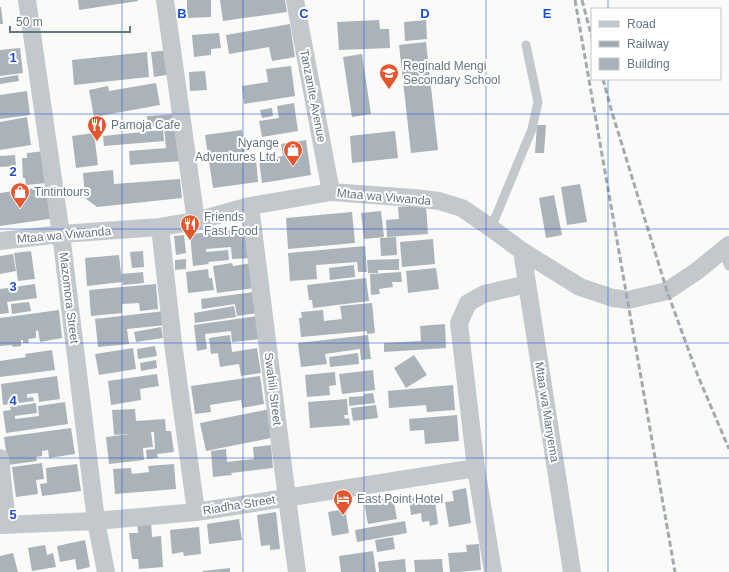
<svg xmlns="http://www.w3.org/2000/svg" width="729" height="572" font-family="Helvetica,sans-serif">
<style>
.building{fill:#aab3b9}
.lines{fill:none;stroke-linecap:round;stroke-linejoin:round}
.lane{stroke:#c3c8cc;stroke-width:9}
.street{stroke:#c3c8cc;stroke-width:18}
.rail{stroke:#a2aab0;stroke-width:3;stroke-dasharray:6 3;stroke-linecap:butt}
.grid{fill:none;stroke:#1d4ed8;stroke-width:1;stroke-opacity:0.55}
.labels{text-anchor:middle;stroke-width:4;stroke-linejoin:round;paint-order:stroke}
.poi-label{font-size:12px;fill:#657683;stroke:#fff;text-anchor:start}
.street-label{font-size:12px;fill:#657683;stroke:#fff}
.grid-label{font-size:13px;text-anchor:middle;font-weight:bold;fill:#1d4ed8;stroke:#fff;stroke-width:4;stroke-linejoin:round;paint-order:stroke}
</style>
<rect width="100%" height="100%" fill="#fafaf8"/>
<!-- building -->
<path class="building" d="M78,0H138V1L79,10Z
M187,0H211V17L187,18Z
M220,0H285L287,12L223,21Z
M0,7H1L3,24H0Z
M379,20L380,29H389L390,48L339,50L337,22Z
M426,20L427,39L405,41L404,22Z
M290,24L295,57L272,61L269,47L229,54L226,35Z
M219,33L221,48L211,49V55L194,57L192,35Z
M426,42L438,150L411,153L399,45Z
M20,48L23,73L0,76V50Z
M169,50L172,74L154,77L151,52Z
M147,52L149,77L74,85L72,60Z
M362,54L371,114L352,117L343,57Z
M291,66L295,96L244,104L242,86L268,82L266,69Z
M205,71L207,90L190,91L189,72Z
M18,75L19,81L0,84V78Z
M156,83L160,105L94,117L89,90L108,86L109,91Z
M27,91L30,115L0,119V95Z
M294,103L298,131L262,137L259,121L279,118L277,106Z
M272,108L273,116L262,118L260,110Z
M177,114L181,161L130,165L129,151L166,148L164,126L148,127L147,116Z
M27,117L31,145L0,150V122Z
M537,125H546L544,153H535Z
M163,130L164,141L104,146L103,136Z
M242,130L246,160L256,159L258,182L213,188L205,135Z
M395,131L398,158L352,163L350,136Z
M94,133L98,165L76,168L72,136Z
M306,140L311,175L262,183L259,160L283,156L281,144Z
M45,151L47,183L26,185L25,178H23L22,158H27V153Z
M15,155L16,166L0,167V156Z
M113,170L114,184L180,179L182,198L97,207L85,198L83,173Z
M580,184L587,222L567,225L561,187Z
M51,186L56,218L0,226V193L14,191L16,205L24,203L22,190Z
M554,195L562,235L546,238L539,198Z
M426,205L428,234L387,237L386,220L399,219L398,207Z
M381,211L384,237L364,239L361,213Z
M352,212L355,243L288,249L286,218Z
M251,229L253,258L232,259L231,247L206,249V252L228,250L229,260L208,262L209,264L193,266L190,234Z
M184,235L186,253L176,255L174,236Z
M396,237L397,255L381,256L380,238Z
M433,239L435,264L402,267L400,242Z
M365,246L367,272H358L357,262L316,265L317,279L290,281L288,253Z
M31,251L35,279L18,281L14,253Z
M143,251L144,267L132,268L130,252Z
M13,254L16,271L0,274V256Z
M119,255L122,282L87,286L85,258Z
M186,259V269L175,270V260Z
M399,259V270H378V273H368L367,260Z
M232,263L233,266L252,263L255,288L217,293L213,266Z
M354,265L355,277L330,280L329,268Z
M436,268L439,289L408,293L406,271Z
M208,269L209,278H212L214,290L188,293L186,272Z
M143,272L144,283L123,285L122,274Z
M401,272L402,282H392L393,287L379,289L380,294L371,295L370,274Z
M366,278L369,301L313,308L312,300H309L307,285Z
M35,284L37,298L7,302L9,313L0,314V289Z
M156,284L158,309L140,311L139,303L122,304V313L91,316L89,290Z
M254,292L257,313L237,316L235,304L202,309L201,299Z
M29,302L31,311L12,314L11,304Z
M372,303L375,333L367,334V331L301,337L299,318H302L301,312L323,310L324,321L342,319L340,306Z
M234,306L236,317L195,323L194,313Z
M59,310L62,338L40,342L38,330L36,331V338L28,339L29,343H23V340H21V346L13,347L12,345L0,346V318Z
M165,311L166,325L127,329L129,344L98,347L95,319Z
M258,316L260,339L232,342L231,331L205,334L207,349L197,351L194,325Z
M445,324L446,348L384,352V343L421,341L420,326Z
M161,327L163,338L136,342L134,332Z
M230,335L232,352L257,348L261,373L241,376L239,364L220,367L218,353L211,354L209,338Z
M368,335L371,359L361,360L360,349L325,354L327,364L301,367L298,343Z
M155,346L157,356L138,359L137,349Z
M133,348L136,369L99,375L95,354Z
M52,350L55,370L0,377V361L26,357L25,354Z
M358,353L359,364L330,367L329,357Z
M414,355L427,375L406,388L394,368Z
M156,360L157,368L141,371L140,363Z
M373,370L375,390L342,394L339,374Z
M335,372L336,385L329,386L330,395L307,397L305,375Z
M157,374L159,386L140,389L141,400L111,405L108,381Z
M57,376L60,399L39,402L38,393L27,394V398L33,397L34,401L3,405L1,384Z
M260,376L264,404L242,408L241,400L210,405L211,412L195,414L191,386Z
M453,385L455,410L427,412L426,405L389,408L388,391Z
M373,393L375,403L349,406V397L364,396V394Z
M347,399L348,415H344L345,419L349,418L350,425L310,428L308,402Z
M65,402L68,424L6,433L3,411L11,410L10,407L36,403L37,413L15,416V419L39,416L38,406Z
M376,405L378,418L353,421L351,408Z
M135,409L136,421L165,419L166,431H171L174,452L157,454L158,458L147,459L146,450L155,449L154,432H151L153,447L143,448L144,460L109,464L106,437L130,434L114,435L112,410Z
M270,409L276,437L206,451L200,423Z
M457,415L459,441L425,444L424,430L410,431L409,419Z
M71,428L75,454L49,458L48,450L42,451V456L36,457L37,461L8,465L4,437Z
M271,445L273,468L231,473L232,475L213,477L211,451L226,449L227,462L254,459L253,447Z
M42,463L44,479L36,480L38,494L16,497L12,467Z
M77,464L81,491L42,496L40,484L47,483L46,468Z
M174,464L176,489L115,494L113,469L131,468L132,474L149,472L148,466Z
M466,488L471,523L449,527L445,502L454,501L452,491Z
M434,493L438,524L430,526L429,521L422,522L421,513L411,515L409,497Z
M393,497L397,519L368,524L364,502Z
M345,509L349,533L332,536L328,512Z
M276,512L280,549L270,550V545L261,546L257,515Z
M239,519L242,540L209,544L207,524Z
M151,521L152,537L161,536L163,567L139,569L138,559H132L129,533H138L137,522Z
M405,521L407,533L357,542L355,530Z
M199,527L201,554L184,556L183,552L172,554L170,530Z
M393,537L395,549L377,552L375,540Z
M85,540L90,567L77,570L75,559L60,562L57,546Z
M479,544L481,570L459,572H450L448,553L467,552L466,545Z
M45,545L47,555L53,553L56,567L32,571L28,548Z
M373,551L376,572H341L339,556Z
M13,553L18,572H0V556Z
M405,559L406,572H379L378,562Z
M442,559L443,572H415L414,560Z
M230,568V572H203V571Z"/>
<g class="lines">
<!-- lane -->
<path class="lane" d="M491,228L532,129L538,102L526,45
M722,251L729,266"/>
<!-- street -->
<path class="street" d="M27,0L61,234L96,521L106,572
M165,0L196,221
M295,0L331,192
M250,206L287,498L297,572
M160,227L173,343L196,512
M0,241L61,234L160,227L196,221L250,206L331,192L414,198L439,201L462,208L491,228L522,251L580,287L613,298L628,300L667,291L697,271L729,245
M522,251L572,572
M0,458L7,524
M0,525L96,521L196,512L476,468
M493,572L476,468L459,323L468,303L484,294L527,284"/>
<!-- rail -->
<path class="rail" d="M575,0L675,572
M582,0L592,38
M603,79L611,109L667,291L698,376L729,449"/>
</g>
<!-- grid -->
<path class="grid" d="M122,0V572M243,0V572M364,0V572M486,0V572M608,0V9M608,79V572M0,114H729M0,229H729M0,343H729M0,458H729"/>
<!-- icons -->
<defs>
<symbol id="school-pin" viewBox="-11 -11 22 30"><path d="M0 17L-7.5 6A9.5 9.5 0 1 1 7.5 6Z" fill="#e4572e" stroke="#fff"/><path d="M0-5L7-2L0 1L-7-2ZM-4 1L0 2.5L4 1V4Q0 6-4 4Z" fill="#fff"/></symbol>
<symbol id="restaurant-pin" viewBox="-11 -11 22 30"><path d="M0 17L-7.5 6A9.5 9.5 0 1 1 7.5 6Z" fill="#e4572e" stroke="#fff"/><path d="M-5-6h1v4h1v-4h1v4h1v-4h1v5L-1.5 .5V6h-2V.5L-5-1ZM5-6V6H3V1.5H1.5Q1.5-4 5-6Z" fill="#fff"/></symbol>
<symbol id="shop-pin" viewBox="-11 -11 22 30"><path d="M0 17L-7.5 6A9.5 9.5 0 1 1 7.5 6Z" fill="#e4572e" stroke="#fff"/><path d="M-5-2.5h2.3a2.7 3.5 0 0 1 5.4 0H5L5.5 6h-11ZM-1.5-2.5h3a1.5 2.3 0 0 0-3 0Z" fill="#fff"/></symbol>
<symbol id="hotel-pin" viewBox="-11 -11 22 30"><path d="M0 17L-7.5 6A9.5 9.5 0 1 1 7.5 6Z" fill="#e4572e" stroke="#fff"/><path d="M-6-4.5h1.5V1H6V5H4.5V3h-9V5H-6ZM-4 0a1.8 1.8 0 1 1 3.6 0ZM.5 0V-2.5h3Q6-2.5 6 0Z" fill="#fff"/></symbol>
</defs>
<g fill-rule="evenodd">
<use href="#school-pin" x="378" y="62" width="22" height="30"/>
<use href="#restaurant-pin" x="86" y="114" width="22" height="30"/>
<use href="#shop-pin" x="282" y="139" width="22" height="30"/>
<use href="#shop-pin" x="9" y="181" width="22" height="30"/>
<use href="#restaurant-pin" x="179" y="213" width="22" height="30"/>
<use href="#hotel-pin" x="332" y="488" width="22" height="30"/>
</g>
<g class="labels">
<!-- poi labels -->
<g class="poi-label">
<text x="403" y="70">Reginald Mengi<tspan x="403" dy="14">Secondary School</tspan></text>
<text x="111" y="129">Pamoja Cafe</text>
<text x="279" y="147" text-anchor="end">Nyange<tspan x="279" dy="14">Adventures Ltd.</tspan></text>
<text x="34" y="196">Tintintours</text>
<text x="204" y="221">Friends<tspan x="204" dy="14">Fast Food</tspan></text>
<text x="357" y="503">East Point Hotel</text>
</g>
<!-- street labels -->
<g class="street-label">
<text transform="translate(313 96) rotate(79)" y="4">Tanzanite Avenue</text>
<text transform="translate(384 197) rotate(5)" y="4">Mtaa wa Viwanda</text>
<text transform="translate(64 235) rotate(-5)" y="4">Mtaa wa Viwanda</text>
<text transform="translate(69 298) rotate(83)" y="4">Mazomora Street</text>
<text transform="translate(273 389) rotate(83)" y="4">Swahili Street</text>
<text transform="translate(547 412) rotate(81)" y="4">Mtaa wa Manyema</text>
<text transform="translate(239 505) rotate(-9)" y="4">Riadha Street</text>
</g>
</g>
<g class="grid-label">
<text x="182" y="18">B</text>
<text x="304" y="18">C</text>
<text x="425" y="18">D</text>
<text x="547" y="18">E</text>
<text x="13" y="62">1</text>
<text x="13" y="176">2</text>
<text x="13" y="291">3</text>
<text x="13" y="405">4</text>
<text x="13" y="519">5</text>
</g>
<!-- legend -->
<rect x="591" y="8" width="130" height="72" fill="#ffffff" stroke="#c1c8cd"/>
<rect x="599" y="21" width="20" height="6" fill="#c3c8cc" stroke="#c1c8cd"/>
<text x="627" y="28" font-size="12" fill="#657683">Road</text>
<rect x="599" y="41" width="20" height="6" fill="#a2aab0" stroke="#c1c8cd"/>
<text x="627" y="48" font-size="12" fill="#657683">Railway</text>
<rect x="599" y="58" width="20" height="12" fill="#aab3b9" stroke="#c1c8cd"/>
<text x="627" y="68" font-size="12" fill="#657683">Building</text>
<!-- scale -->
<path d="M10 26v6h120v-6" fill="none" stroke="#657683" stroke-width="2"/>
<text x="16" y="26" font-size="12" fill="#657683" stroke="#ffffff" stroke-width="3" paint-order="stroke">50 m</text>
</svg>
